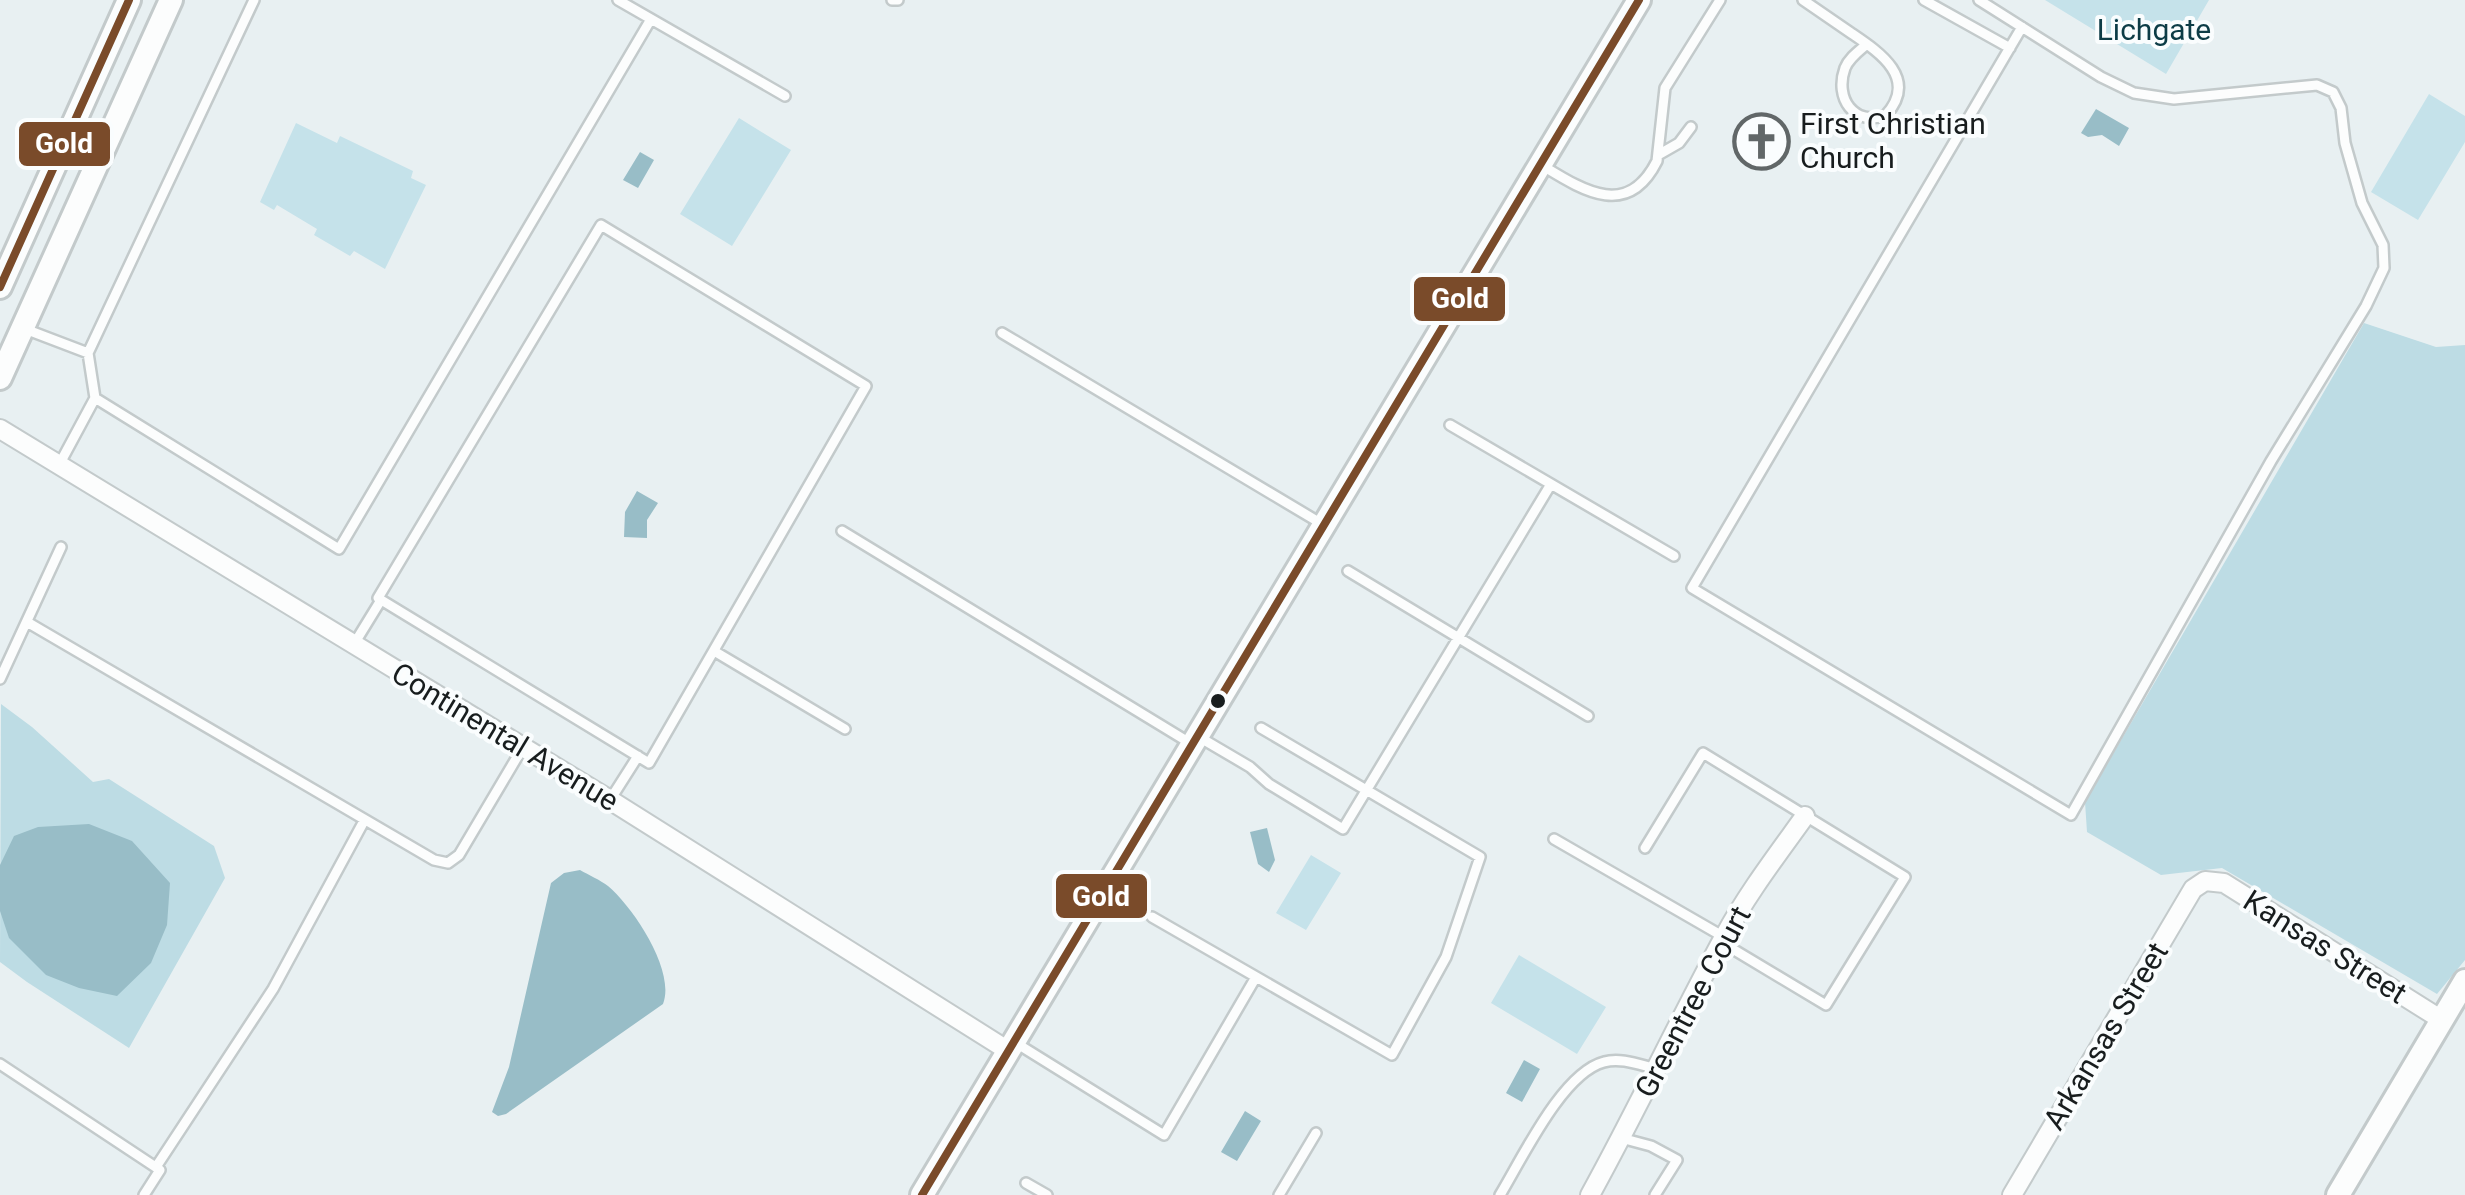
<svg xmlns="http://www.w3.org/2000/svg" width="2465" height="1195" font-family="Roboto,sans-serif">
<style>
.green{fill:#c5e2ea}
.forest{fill:#bddce4}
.water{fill:#98bdc7}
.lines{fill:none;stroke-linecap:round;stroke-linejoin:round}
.lane-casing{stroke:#c3cacb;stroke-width:14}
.street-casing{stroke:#c3cacb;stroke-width:22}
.secondary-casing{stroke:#c3cacb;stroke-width:28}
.lane{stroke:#fcfdfd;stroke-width:9}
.street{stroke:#fcfdfd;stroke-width:18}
.secondary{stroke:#fcfdfd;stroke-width:22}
.bus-1-casing{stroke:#fafdfe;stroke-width:15}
.bus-1{stroke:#7a4b2a;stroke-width:8}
.bus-dot{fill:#181d1e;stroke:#fafdfe;stroke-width:4}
.labels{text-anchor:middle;stroke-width:8;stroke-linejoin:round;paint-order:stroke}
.park-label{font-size:30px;fill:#0d3c46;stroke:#fafdfe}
.poi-label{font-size:30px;fill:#181d1e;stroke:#fafdfe;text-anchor:start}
.street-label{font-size:30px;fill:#181d1e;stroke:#fafdfe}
.line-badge{stroke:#fafdfe;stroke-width:4}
.badge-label{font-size:28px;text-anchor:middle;font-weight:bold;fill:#fff}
</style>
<rect width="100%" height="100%" fill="#e8f0f2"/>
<!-- green -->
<path class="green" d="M2045,0H2209L2166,74Z
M2429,94L2465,116V142L2418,220L2371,192Z
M739,118L791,150L732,246L680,214Z
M296,123L337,143L340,136L413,171L411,178L426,185L385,269L354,251L350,256L314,235L317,229L277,205L274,210L260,202Z
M1311,855L1341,873L1306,930L1276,913Z
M1519,955L1606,1007L1577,1054L1491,1003Z"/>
<!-- forest -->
<path class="forest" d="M2364,323L2436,347L2465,345V960L2437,994L2222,868L2161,875L2087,832L2085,802Z
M1,704L32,727L93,782L109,779L214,846L225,878L129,1048L27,982L0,962Z"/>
<!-- water -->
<path class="water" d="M2096,109L2129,128L2119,146L2102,135L2088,137L2081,133Z
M640,152L654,160L638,188L623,180Z
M637,491L658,503L647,520V538L624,537L625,512Z
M89,824L132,841L170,883L167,925L151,963L117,996L79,988L46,975L9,938L0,911V865L14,836L38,827Z
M1267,828L1275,860L1269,872L1258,864L1250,832Z
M580,870C589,875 600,880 608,886C633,907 676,971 663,1004L506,1114L498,1116L492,1112L509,1067L551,883L564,873Z
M1524,1060L1540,1069L1522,1102L1506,1093Z
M1245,1111L1261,1121L1237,1161L1221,1152Z"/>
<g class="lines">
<defs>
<path id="lane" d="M618,0L785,96
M892,0H898
M1803,0C1819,11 1835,22 1851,33C1879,52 1919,78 1886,115C1854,127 1834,98 1845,68C1849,58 1859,51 1867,44
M1924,0L2010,48
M1979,0L2101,77L2134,93L2174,99L2317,85L2333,92L2341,108L2345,143L2362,203L2383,245L2384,268L2366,306L2271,461L2071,815L1692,588L2022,27
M1658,155L1679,143L1691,127
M1543,166C1584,191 1628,219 1657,161L1665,88L1720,0
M601,225L866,386L649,763L378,598Z
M25,329L88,353
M1002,333L1322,524
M95,398L339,549L651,19
M1450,425L1674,556
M59,465L95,398L88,353L254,0
M842,531L1190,743
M1348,571L1588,716
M27,622L434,860L448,863L459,855L523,747
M354,644L381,600
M714,651L845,729
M0,679L61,547
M1199,737L1250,767L1269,784L1343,829L1551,484
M610,800L638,756
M1554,839L1724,937
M1645,848L1703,753L1905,877L1826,1005L1721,942
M1152,917L1392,1055L1446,957L1480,857L1261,728
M1016,1043L1164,1135L1256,977
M0,1064L160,1170L144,1195
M1621,1138L1651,1146L1677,1160L1655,1195
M156,1167L273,989L364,821
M1026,1183L1047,1195
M1279,1195L1316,1133
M1500,1195C1522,1159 1562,1073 1604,1062C1621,1057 1640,1065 1657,1069"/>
<path id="street" d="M0,429L610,800L1007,1050
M1590,1195C1637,1110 1678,1022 1724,937C1747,894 1777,855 1805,816
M2012,1195L2193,889L2205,881L2224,883L2442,1020"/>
<path id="secondary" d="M0,287L129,0
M0,378L171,0
M922,1195L1639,0
M2338,1195L2465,981"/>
</defs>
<!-- lane casing -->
<use href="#lane" class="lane-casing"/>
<!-- street casing -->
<use href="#street" class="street-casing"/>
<!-- secondary casing -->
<use href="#secondary" class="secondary-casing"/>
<!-- lane -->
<use href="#lane" class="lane"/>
<!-- street -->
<use href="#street" class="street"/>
<!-- secondary -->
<use href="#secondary" class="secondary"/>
<defs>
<path id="bus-1" d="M0,287L129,0
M922,1195L1639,0"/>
</defs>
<!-- bus-1 casing -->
<use href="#bus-1" class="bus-1-casing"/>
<!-- bus-1 -->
<use href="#bus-1" class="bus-1"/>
</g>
<!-- icons -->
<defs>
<symbol id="church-ring" viewBox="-11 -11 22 22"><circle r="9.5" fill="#fafdfe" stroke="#616768" stroke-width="1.5"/><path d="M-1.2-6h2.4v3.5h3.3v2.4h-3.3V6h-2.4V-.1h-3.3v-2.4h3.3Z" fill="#616768"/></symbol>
</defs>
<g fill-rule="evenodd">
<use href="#church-ring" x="1730" y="110" width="63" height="63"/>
</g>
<!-- markers -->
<circle class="bus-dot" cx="1218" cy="701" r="9"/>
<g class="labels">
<!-- park labels -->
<g class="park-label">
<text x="2154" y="40">Lichgate</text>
</g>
<!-- poi labels -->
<g class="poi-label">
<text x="1800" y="134">First Christian<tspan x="1800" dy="34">Church</tspan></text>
</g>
<!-- street labels -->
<g class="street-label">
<text transform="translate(505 737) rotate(31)" y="10">Continental Avenue</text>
<text transform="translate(2325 947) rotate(32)" y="10">Kansas Street</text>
<text transform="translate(1693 1002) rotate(-62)" y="10">Greentree Court</text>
<text transform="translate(2106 1036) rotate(-59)" y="10">Arkansas Street</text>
</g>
</g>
<g class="line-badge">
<rect x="17" y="120" width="95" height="48" rx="10" fill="#7a4b2a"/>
<rect x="1412" y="275" width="95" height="48" rx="10" fill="#7a4b2a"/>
<rect x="1054" y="872" width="95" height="48" rx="10" fill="#7a4b2a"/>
</g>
<g class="badge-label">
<text x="64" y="153">Gold</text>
<text x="1460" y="308">Gold</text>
<text x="1101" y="906">Gold</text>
</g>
</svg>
